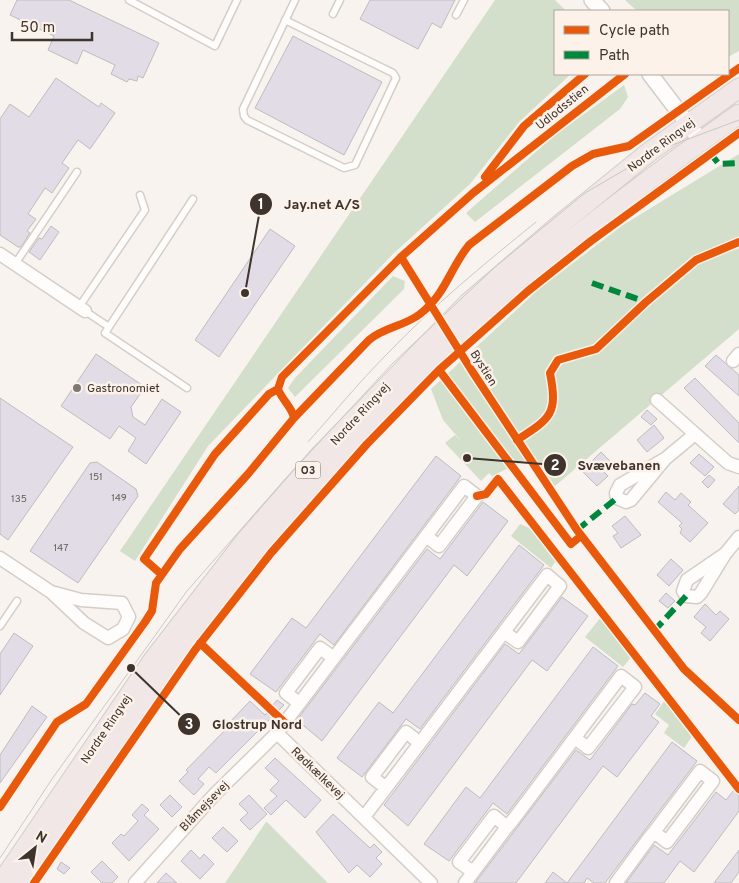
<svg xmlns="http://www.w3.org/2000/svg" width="739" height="883" font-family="Overpass,sans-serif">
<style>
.green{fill:#d3dfca}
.building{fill:#e1dce5;stroke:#bfbcbf}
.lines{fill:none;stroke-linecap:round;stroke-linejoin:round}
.service-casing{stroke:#d4cec8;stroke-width:9}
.minor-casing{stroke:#d4cec8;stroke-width:15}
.tertiary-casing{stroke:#d4cec8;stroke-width:18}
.primary-casing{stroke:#d2cecb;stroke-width:21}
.service{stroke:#fefdfc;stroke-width:6}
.minor{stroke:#fefdfc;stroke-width:12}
.tertiary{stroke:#fefdfc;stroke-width:15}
.primary{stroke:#f0e7e6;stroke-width:19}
.tram{stroke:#cac8c7;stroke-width:1}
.quiet{stroke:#00873e;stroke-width:6;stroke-dasharray:12 6;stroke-linecap:butt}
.cycleway-casing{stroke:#fcf2ea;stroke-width:11}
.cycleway{stroke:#e8590c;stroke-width:8}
.poi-dot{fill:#7f7771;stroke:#fcf2ea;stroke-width:2}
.labels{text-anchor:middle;stroke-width:5;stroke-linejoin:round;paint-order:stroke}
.number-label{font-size:10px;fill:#675e5b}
.shield{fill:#fcf2ea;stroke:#776d66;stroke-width:1}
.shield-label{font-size:11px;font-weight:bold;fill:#3e342d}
.street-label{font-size:12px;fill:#3e342d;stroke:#fcf2ea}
.poi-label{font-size:12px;fill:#3e342d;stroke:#fcf2ea;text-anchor:start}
.leader{fill:none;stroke:#3e342d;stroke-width:2}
.callout-dot{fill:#3e342d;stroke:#fcf2ea;stroke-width:2}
.mark-label{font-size:15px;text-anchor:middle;font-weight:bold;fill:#fff}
.callout-label{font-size:14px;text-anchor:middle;font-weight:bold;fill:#3e342d;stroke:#fcf2ea;stroke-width:5;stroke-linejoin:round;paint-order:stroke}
</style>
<rect width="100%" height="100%" fill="#f8f3ee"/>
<!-- green -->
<path class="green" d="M495,0H555L566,11H555V74H571L519,122L470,184L393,254L208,446L135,561L120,551Z
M625,0H739V51L728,57V11H637Z
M624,85L628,97L620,109L475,222L466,213L554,136Z
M739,154V329L555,486L534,456L492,476L489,473L481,481L445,443L455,435L462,442L443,420L431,389L539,289L623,225Z
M393,276L405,281L404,289L295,397L288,388L295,378Z
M520,524L534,530L557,559L551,568L511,536Z
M601,617L632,656L623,667L585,637Z
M665,700L693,735L684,748L664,733L669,725L655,714Z
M266,822H267L328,883H225Z"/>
<!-- building -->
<path class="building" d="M17,0H69L159,43L143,78L138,76L137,81L129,79L127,82L111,74L115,65L83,50L77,64L48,50L54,36L10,15Z
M370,0H455L441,28L432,23L418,49L360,19Z
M293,36L382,82L344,155L255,108Z
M56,78L99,107L101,103L115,113L90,149L78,140L62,163L69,168L52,193L45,188L28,214L36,219L27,231L30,233L21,247H18L0,235V119L10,104L29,117Z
M51,226L59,232L40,260L29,252L39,238L42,239Z
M270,229L295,246L219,357L195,340Z
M96,354L145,387L131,407L133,417L145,425L162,399L181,412L146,464L128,451L136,438L119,426L110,439L61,406Z
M716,355L739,375V396L705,366Z
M695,378L739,423V443L684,388Z
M0,398L73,447L8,540L0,534Z
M647,410L657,419L651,425L641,417Z
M654,425L664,438L647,452L637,440Z
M601,452L610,461L601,469L608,476L597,486L582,471Z
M699,454L714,467L705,476L690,463Z
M436,456L461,476L334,645L320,634L276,692L250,674L292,618L306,628Z
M97,462L136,489L138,496L78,583L30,551L90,463Z
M709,475L715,480L708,488L702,482Z
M739,486V510L735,514L723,504Z
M666,492L675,500L681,493L691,502L688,505L708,523L690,542L680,533L682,529L679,526L682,523L658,502Z
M483,502L508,521L467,576L454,565L322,741L297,720L427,549L440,559Z
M625,516L641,535L621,548L613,536L618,533L612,526Z
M519,545L544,565L420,729L406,719L362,777L337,758L379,702L393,713Z
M671,559L683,570L669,586L657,575Z
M666,593L675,601L668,608L659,601Z
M562,597L588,616L547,671L532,660L408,826L384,805L505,644L519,654Z
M705,604L716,615L720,611L729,619L710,641L701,633L706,627L694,617Z
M14,633L33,646L0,695V654Z
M593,647L618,666L507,814L493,803L449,861L424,844L466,787L480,798Z
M645,693L660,704L651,716L659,722L617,777L603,766L516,883H475L576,750L590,760L632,704L635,705Z
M277,700L284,705L216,773L209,767L198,779L204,784L194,795L179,781L188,772L186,770L230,725L228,724L250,701L265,715Z
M32,706L47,717L0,783V755Z
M672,742L697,761L605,883H594L587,878L584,883H545L553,872L567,883Z
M275,758L321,800L305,818L286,800L271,815L264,808L277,796L270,790L279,781L265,768Z
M734,790L739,796V811L694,872L680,861L664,883H626L654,845L668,855L716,792L726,800Z
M170,795L182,807L172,817L160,805Z
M249,795L267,814L250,830L240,820L248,813L239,804Z
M142,804L149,810L144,815L159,829L129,861L112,843L121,834L124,836L138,821L132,815Z
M333,814L370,848L374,844L382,852L376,858L382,864L370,877L357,865L349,873L316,832Z
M223,827L238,841L227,852L212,838Z
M191,850L200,859L204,854L214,864L200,879L181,861Z
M739,850V872L731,883H714Z
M102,861L118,877L112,883H102L91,872Z
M61,862L70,868L64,874L57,869Z
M166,873L177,883H157Z"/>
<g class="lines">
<defs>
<path id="service" d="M129,0L215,46L237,0
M333,14L340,0
M456,15L464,0
M285,20L393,73L396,78L355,165L344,168L247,120L244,116L243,109L295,0
M15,264L77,172
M79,307L145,210L140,195
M85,311L109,327
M187,388L105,333L193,199
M0,626L17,601"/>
<path id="minor" d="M0,254L85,311
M733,361L739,354
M657,400L728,463L739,467
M665,459L631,500L626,502L617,498L616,493L620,485L665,459L695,434
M725,554L687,580L683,591L686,596L697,597L701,593L725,554L739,537
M0,558L51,592L84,623L108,638L123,629L129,617L122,603L81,600L51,592
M299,703L286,693L320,648L334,658
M277,733L431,883
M386,788L372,777L406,732L420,743
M364,817C425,737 486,656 547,575L560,586L518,642L504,632
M473,872L459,862L494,816L507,827
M135,883L215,794L277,733L464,486L477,496L439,546L426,536
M465,883L507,827L513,820L621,676L635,687L588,748L575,738
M616,883L649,838L654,832L700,771L713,781L667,842L654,832"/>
<path id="tertiary" d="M592,0L602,11
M650,74L701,141"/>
<path id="primary" d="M1,883L153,660L245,541L321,454L468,303L558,226L648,153L739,88
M21,883C102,764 180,642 273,533C308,490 346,451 384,411C421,373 458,334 499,299C576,234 656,173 739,114"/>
</defs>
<!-- service casing -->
<use href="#service" class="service-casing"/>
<!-- minor casing -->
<use href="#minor" class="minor-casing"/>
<!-- tertiary casing -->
<use href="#tertiary" class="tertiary-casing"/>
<!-- primary casing -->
<use href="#primary" class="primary-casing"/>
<!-- service -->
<use href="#service" class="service"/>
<!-- minor -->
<use href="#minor" class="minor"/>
<!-- tertiary -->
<use href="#tertiary" class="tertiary"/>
<!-- primary -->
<use href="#primary" class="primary"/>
<!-- tram -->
<path class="tram" d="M308,442C334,413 359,382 387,354C433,306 484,264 536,222
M0,858L52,779L187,591L286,478L393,363L495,267L585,193L638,162L667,147L739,120"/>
<!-- quiet -->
<path class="quiet" d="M710,153L719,164L739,163
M592,283L646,302
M577,530L617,498
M654,631L686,596"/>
<defs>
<path id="cycleway" d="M485,177L524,126L585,74
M401,257L472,371L577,530L684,669L739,720
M439,370L571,544L581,536
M294,418C292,407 282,400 278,389L282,377L401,257L473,193L625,74
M517,440C551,418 558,414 550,373L558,360L596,349L646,302L696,260L739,242
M477,496L486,494L498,479L739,789
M161,574L144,559L215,454L269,394L278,389
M200,643L285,723
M0,807L57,722L86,704L145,622L152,611L156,583L180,549L248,474L294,418L369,340C384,327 405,326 420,314C446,294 450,268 469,245L572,166L593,154L629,146L739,68
M34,883L195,650L271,553L367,444L439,370L528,291L591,241L739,133"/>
</defs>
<!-- cycleway casing -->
<use href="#cycleway" class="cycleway-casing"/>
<!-- cycleway -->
<use href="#cycleway" class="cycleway"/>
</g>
<!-- markers -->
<circle class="poi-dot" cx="77" cy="388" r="5"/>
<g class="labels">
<!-- number labels -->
<g class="number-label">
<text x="96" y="480">151</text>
<text x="119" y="501">149</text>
<text x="19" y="502">135</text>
<text x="61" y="551">147</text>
</g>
<!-- shield labels -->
<rect class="shield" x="295.5" y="461.5" width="25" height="17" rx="4"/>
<g class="shield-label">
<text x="308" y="474">O3</text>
</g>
<!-- street labels -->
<g class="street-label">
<text transform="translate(562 107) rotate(-39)" y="4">Udlodsstien</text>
<text transform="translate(661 145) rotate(-37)" y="4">Nordre Ringvej</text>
<text transform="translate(484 368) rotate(58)" y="4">Bystien</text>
<text transform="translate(360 414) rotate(-47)" y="4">Nordre Ringvej</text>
<text transform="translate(106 729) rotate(-56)" y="4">Nordre Ringvej</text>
<text transform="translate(318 773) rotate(44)" y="4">Rødkælkevej</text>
<text transform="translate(204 806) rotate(-46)" y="4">Blåmejsevej</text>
</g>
<!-- poi labels -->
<g class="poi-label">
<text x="87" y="392">Gastronomiet</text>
</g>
</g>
<!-- callouts -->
<path class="leader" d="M245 293L261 204M467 458L555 465M131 668L189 724"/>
<g class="callout-dot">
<circle cx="245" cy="293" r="5"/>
<circle cx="467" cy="458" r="5"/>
<circle cx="131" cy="668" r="5"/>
<circle cx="261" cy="204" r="12"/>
<circle cx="555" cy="465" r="12"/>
<circle cx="189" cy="724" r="12"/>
</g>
<g class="mark-label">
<text x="261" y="209">1</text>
<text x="555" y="470">2</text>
<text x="189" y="729">3</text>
</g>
<g class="callout-label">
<text x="322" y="209">Jay.net A/S</text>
<text x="619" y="470">Svævebanen</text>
<text x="257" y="729">Glostrup Nord</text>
</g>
<!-- legend -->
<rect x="554" y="10" width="175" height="65" fill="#fcf2ea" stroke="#b0a69e"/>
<rect x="564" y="26" width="25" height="8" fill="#e8590c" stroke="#b0a69e"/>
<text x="599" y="35" font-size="15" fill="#3e342d">Cycle path</text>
<rect x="564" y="51" width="25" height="8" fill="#00873e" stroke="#b0a69e"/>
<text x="599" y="60" font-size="15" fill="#3e342d">Path</text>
<!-- north arrow -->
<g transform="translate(35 848) rotate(30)" stroke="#fcf2ea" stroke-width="4" paint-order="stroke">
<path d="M0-4L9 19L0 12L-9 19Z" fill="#3e342d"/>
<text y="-8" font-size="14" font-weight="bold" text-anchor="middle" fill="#3e342d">N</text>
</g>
<!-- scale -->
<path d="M12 32v8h80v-8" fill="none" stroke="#3e342d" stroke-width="2.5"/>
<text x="20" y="32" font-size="15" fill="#3e342d" stroke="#fcf2ea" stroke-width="4" paint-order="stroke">50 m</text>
</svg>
